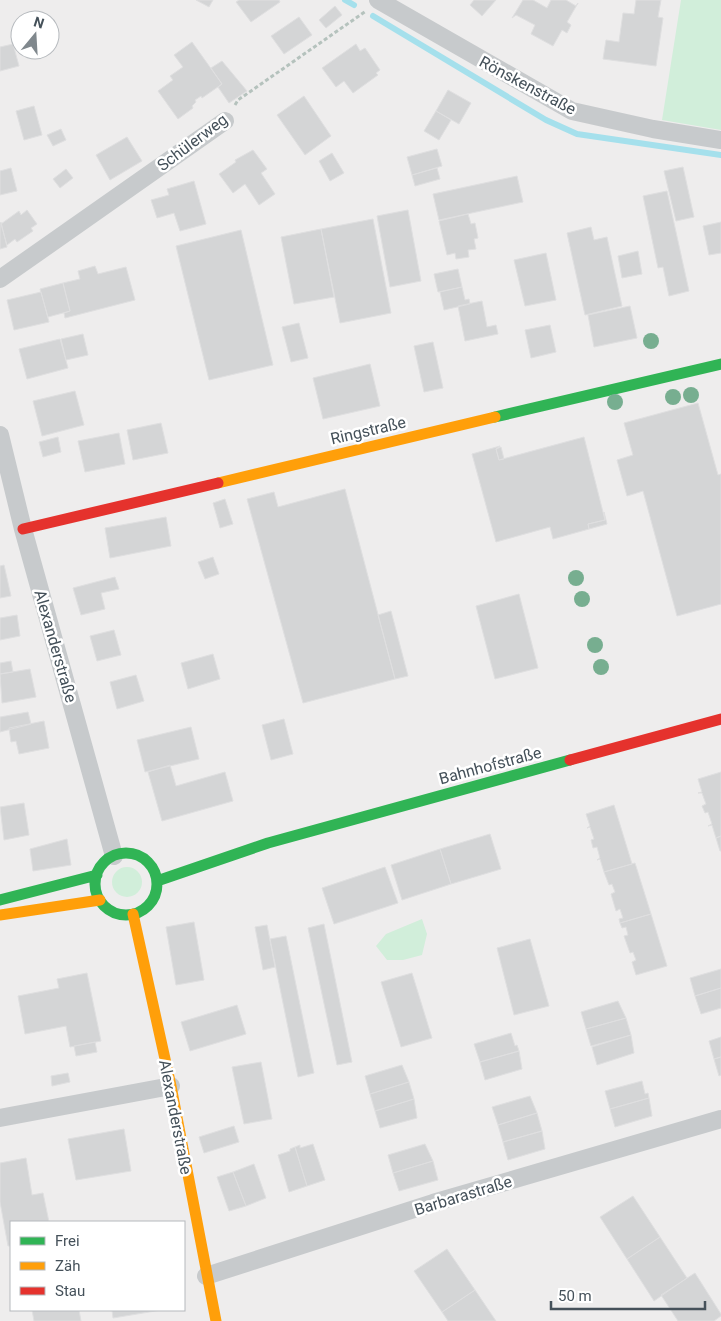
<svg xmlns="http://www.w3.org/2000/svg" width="721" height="1321" font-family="Roboto,sans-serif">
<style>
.green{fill:#d1eeda}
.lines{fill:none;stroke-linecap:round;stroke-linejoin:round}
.stream{stroke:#a5e0ec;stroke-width:6}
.building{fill:#d4d5d6;stroke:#dfdfe0}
.path{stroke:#b5c2bd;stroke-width:3;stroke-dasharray:4 2.5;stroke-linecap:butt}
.street{stroke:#c7cacc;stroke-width:18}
.fast{stroke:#30b455;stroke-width:11}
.slow{stroke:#ff9f0a;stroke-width:11}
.jam{stroke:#e5322d;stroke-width:11}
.tree{fill:#77ae90}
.labels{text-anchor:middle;stroke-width:5;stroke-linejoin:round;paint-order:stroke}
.street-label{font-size:16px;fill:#45515a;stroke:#fff}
</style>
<rect width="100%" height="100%" fill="#eeeded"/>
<!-- green -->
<path class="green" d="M681,0H721V130L662,120Z
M112 882a15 15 0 1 1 30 0a15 15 0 1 1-30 0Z
M422,919L427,934L422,955L403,960H387L376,946L386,934Z"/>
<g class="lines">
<!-- stream -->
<path class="stream" d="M345,0L354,5
M373,16L546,120L577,134L721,155"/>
</g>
<!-- building -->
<path class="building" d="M196,0H213L209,7Z
M239,0H279L280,2L251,22L236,2Z
M474,0H496L482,16L470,5Z
M523,0H533L547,8L551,0H566L576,6L578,3L567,22L571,25L567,33L562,30L553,46L531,34L535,25L516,15L512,18Z
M636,0H661L658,17L663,18L656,66L603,59L606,40L619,42L623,13L634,14Z
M335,6L342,15L326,28L319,20Z
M299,17L312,35L284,54L271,36Z
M192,42L222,84L202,98L201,96L195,100L196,102L192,106L193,108L178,119L158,91L173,80L170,76L183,67L174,55Z
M13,44L19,66L0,71V47Z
M356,44L360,51L365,48L380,70L376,73L378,75L353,93L344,81L336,87L322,68Z
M222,61L247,91L229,103L218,87L222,84L211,68Z
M448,90L471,103L459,124L436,111Z
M304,96L331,136L305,155L277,115Z
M34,106L42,135L24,140L16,111Z
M436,111L451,120L439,140L424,131Z
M61,129L66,140L53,146L47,135Z
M127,137L142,161L110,180L96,155Z
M437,149L442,166L412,175L407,157Z
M253,150L267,169L261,173L275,194L259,205L245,184L233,193L219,174L236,162L235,160Z
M332,153L344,173L330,181L319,161Z
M683,167L694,217L676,221L664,171Z
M11,168L17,191L0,195V171Z
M437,168L440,179L415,186L412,175Z
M66,169L73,178L60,188L53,179Z
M517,176L523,202L439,220L433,194Z
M194,181L206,224L180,231L174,213L157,218L151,200L169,195L167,189Z
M667,191L689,291L669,296L663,267L658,268L643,196Z
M27,210L37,224L31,228L33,231L17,242L15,239L7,245L1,224L19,211L21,215Z
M408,210L421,281L390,287L377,216Z
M468,214L471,224L475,223L478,238L474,239L476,249L468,250L469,257L456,259L455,253L447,255L439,221Z
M373,219L391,313L340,323L321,229Z
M1,222L7,247L0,249V223Z
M721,222V253L709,255L703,226Z
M591,227L594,240L607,237L622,306L585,315L567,233Z
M321,229L334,297L294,304L281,237Z
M241,230L273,365L209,380L176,246Z
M638,251L642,274L622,278L618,256Z
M546,253L556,300L525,306L514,260Z
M95,266L98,274L126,267L135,300L65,318L64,313L70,311L63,283L80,279L78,271Z
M458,269L462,287L438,292L434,274Z
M63,283L70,311L48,317L40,289Z
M462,287L465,300L469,299L470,304L444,310L440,292Z
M41,292L49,322L14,330L7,300Z
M482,301L487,327L496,325L498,334L465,341L458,306Z
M630,306L637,338L594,347L588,315Z
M299,323L308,358L291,362L282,327Z
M550,325L556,352L531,358L525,330Z
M83,334L88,355L66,360L61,339Z
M60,339L68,368L27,379L19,349Z
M433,342L443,388L424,392L414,346Z
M370,364L380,406L323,419L313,378Z
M75,391L84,425L42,436L33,401Z
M698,403L718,475L721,474V604L677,616L643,491L627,496L617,460L633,455L624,423Z
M161,423L168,453L133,460L127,430Z
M119,433L125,464L85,472L78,441Z
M58,437L61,452L43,457L39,442Z
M584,437L605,520L588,524L589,529L553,539L550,527L496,542L472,454L500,446L496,449L499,460Z
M501,447L504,459L499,460L496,449Z
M345,489L395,679L303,703L247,499L274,492L278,507Z
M225,499L233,524L220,528L213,503Z
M604,512L607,524L589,529L588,524L605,520Z
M166,517L171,546L110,558L105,528Z
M213,557L219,574L205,579L198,562Z
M4,565L11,596L0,598V566Z
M115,577L119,589L101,593L105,609L81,615L73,588Z
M519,594L538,668L495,679L476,606Z
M391,611L408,676L395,679L378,615Z
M17,615L20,636L0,640V618Z
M114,630L121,655L97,661L90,636Z
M213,654L220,679L188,689L181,663Z
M11,661L13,672L0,674V663Z
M30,669L36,697L2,703L0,674Z
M136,675L144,701L117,709L110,682Z
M28,712L31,724L0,732V717Z
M284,719L293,754L271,760L262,725Z
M44,721L49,748L19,754L16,741L11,742L9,728Z
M191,727L199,759L145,772L137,740Z
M170,765L176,786L225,772L233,801L162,821L148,772Z
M721,772V836L716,838L712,825L708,826L712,824L708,812L705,813L702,806L706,804L702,793H698L702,792L698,779Z
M24,803L29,835L4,840L0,807Z
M614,805L632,864L604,872L600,859L597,860L600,858L597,847L593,848L591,840L594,839L590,827L587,828L590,826L586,814Z
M490,834L501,869L451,884L440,849Z
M721,836V851H720L716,838Z
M67,839L71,865L33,871L30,849Z
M440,849L451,884L402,900L391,865Z
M635,863L651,914L620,923L619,919L623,918L620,909L616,911L611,894L615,892L612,884L609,885L604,872Z
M385,867L398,903L334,924L322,888Z
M651,914L667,966L636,975L632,962L636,960L633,952L630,953L624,936L628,935L626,927L622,928L620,923Z
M194,922L204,980L176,985L166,927Z
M324,924L352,1062L337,1065L308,928Z
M267,925L275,967L263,970L255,927Z
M286,936L314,1073L298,1077L270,939Z
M530,939L549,1006L514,1015L497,948Z
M721,969V988L695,996L690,978Z
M87,973L101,1041L70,1047L66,1026L25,1034L18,996L59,988L57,979Z
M412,973L432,1038L401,1047L381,982Z
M721,988V1008L701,1014L695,996Z
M618,1001L626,1018L586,1029L581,1012Z
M237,1005L246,1034L190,1051L181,1022Z
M626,1018L631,1035L591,1046L586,1029Z
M511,1033L515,1046L517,1045L519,1051L480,1062L474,1044Z
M631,1035L634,1053L597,1065L592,1047Z
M721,1037V1057L714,1059L709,1041Z
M95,1042L97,1052L76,1056L74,1046Z
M519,1051L522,1069L485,1080L480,1062Z
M721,1057V1075L719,1076L714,1059Z
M261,1062L272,1119L244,1124L232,1067Z
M402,1065L409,1082L370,1094L365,1076Z
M68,1073L70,1082L52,1086L51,1076Z
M642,1081L645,1094L648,1093L649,1098L610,1109L605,1091Z
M409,1082L414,1099L375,1111L370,1094Z
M530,1096L537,1113L498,1125L492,1107Z
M649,1098L652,1116L615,1127L610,1109Z
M414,1099L417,1118L380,1128L375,1111Z
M537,1113L542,1131L503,1142L498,1125Z
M234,1126L239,1142L204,1153L199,1137Z
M124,1129L131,1171L76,1180L68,1139Z
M542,1131L545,1149L508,1160L503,1142Z
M313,1144L325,1180L307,1186L295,1147L300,1145V1148Z
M425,1144L433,1161L393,1173L388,1155Z
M295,1147L307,1186L289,1192L278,1155L290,1151V1149Z
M26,1158L32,1195L43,1193L49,1222H11V1246H8L0,1202V1163Z
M433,1161L438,1180L399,1191L393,1173Z
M254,1164L266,1198L246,1206L233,1172Z
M233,1172L246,1206L229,1211L217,1177Z
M633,1196L660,1237L627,1259L600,1217Z
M660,1237L687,1278L654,1301L627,1259Z
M447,1249L475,1290L442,1312L414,1271Z
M695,1273L721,1314V1316L714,1321H678L661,1295Z
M475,1290L496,1321H448L442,1312Z
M32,1310H79L81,1321H34Z
M112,1310H161L113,1318Z"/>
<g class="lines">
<!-- path -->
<path class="path" d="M235,105L238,100L366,11"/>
<!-- street -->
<path class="street" d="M378,0L572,111L653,129L721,140
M0,279L225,121
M0,435L23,529L114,856
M0,1118L171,1086
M206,1276L433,1203L721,1119"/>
<!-- fast -->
<path class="fast" d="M495,417L721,364
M95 884a31 31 0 1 1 62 0a31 31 0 1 1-62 0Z
M157,881L268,843L570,760
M0,900L97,875"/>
<!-- slow -->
<path class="slow" d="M218,483L495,417
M133,914L171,1086L216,1321
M0,915L100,900"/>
<!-- jam -->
<path class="jam" d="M23,529L218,483
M570,760L721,719"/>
</g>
<!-- trees -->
<g class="tree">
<circle cx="651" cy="341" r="8"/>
<circle cx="691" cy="395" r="8"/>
<circle cx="673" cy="397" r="8"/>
<circle cx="615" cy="402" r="8"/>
<circle cx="576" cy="578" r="8"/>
<circle cx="582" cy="599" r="8"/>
<circle cx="595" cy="645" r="8"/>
<circle cx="601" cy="667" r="8"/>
</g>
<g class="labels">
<!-- street labels -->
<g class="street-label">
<text transform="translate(528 85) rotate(28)" y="6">Rönskenstraße</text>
<text transform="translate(192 142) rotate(-37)" y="6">Schülerweg</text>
<text transform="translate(368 430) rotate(-13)" y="6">Ringstraße</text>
<text transform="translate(56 646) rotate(74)" y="6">Alexanderstraße</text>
<text transform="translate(490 765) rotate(-15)" y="6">Bahnhofstraße</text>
<text transform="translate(176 1117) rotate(79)" y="6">Alexanderstraße</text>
<text transform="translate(463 1195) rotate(-17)" y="6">Barbarastraße</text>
</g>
</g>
<!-- legend -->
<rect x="10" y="1221" width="175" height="90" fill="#ffffff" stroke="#b5b9bd"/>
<rect x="20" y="1237" width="25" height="8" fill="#30b455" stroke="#b5b9bd"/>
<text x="55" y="1246" font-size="15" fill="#45515a">Frei</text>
<rect x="20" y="1262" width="25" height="8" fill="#ff9f0a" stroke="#b5b9bd"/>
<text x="55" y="1271" font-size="15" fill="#45515a">Zäh</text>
<rect x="20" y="1287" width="25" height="8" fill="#e5322d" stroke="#b5b9bd"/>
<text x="55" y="1296" font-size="15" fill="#45515a">Stau</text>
<!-- north arrow -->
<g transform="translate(35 35) rotate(18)"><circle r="24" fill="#ffffff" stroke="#b5b9bd"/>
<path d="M0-4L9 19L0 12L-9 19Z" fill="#80888d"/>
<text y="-8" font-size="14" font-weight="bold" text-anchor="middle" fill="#45515a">N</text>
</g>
<!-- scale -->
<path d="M551 1301v8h154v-8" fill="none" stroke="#45515a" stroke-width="2.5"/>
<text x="558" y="1301" font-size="15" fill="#45515a" stroke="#ffffff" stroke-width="4" paint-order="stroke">50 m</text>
</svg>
